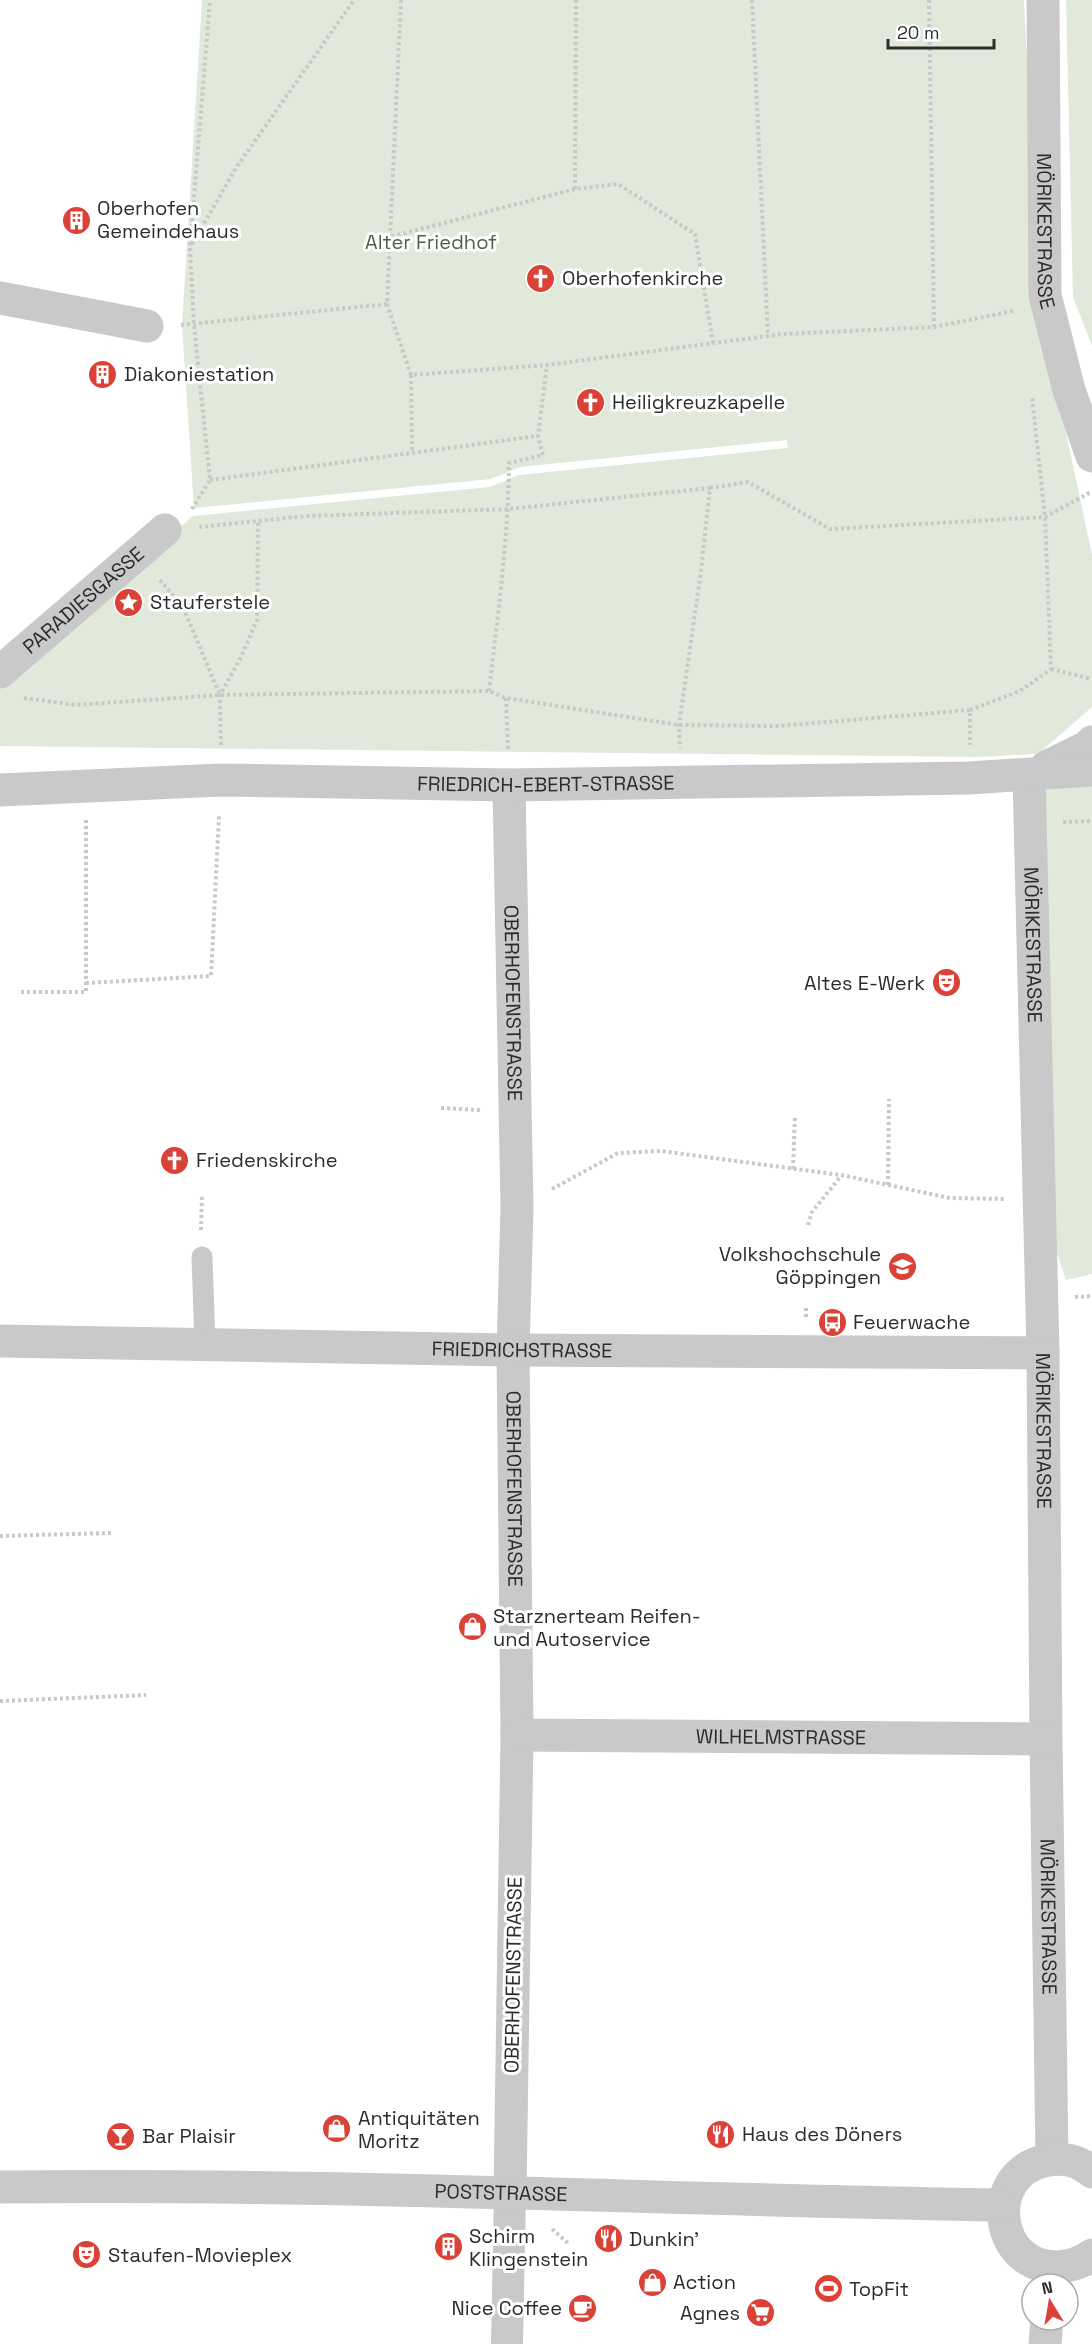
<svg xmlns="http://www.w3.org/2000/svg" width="1092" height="2344" font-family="'Space Grotesk',sans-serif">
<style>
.green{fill:#e0e9da}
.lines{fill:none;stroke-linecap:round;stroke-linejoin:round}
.path{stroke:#c9c9c9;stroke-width:4;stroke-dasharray:3 3;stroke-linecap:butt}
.service{stroke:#c9c9c9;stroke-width:21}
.pedestrian{stroke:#c9c9c9;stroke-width:32}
.minor{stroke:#c9c9c9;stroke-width:33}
.labels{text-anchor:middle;stroke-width:6;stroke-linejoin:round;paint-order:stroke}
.poi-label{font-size:20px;fill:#2c2c2c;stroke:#fff;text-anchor:start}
.street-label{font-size:20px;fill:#2c2c2c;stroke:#fff}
.park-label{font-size:20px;fill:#4a653d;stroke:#fff}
</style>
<rect width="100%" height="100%" fill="#fff"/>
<!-- green -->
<path class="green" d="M202,0H1024L1039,305L1092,555V707L1038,754L978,757L0,746V682L193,516L490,487L519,475L788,448L787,440L520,467L491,479L194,508L182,325Z
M1066,0H1092V346L1073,297Z
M1092,770V1274L1066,1280L1039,1199L1029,775Z"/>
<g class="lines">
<!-- path -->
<path class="path" d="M752,0L768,336
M929,0L934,327
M575,189L576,0
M390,237L401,0
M192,244L236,168L354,0
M387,304L411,375L547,365L783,334L934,327L1013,311
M181,325L387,304L390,237L575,189L618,184L695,234L713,343
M411,375L412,453
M210,480L538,436
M710,488L748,482L830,529L1045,517L1091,492
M192,509L210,480L194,325L190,247L210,0
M199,527L306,516L508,509L710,488L701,571L679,725L680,748
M160,580L183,607L220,695L489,691L506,698L679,725L778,726L970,710V745
M1051,669L1092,679
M489,691C498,615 508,540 509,463L543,455L538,436L547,365
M24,698L75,705L220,695
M506,698L508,752
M970,710L1020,691L1051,669L1045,517L1032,397
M221,745L220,695L241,657L257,620L258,521
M1063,822L1092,821
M86,983L211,976L219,816
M21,992H86V820
M441,1108L481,1110
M793,1169L795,1115
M888,1185L889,1099
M552,1189L618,1153L661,1151L841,1175L950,1198L1005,1199
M808,1225L812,1212L841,1176
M201,1230L202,1195
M1075,1297L1092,1296
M806,1317V1306
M0,1536L111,1533
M0,1701L146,1695
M552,2229L569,2244"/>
<!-- service -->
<path class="service" d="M202,1257L205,1345"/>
<!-- pedestrian -->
<path class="pedestrian" d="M507,2344L510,2193"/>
<!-- minor -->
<g class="minor">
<path id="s1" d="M1043,0L1045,295L1069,390L1092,456"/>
<path d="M0,298L147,326"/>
<path id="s2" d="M0,672L165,530"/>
<path d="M1046,767L1087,747L1092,742"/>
<path id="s3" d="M1029,775L1043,1353L1046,1739L1052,2159"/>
<path id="s4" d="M509,785L517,1208L513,1350L517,1735L510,2193"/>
<path id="s5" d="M0,790L221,780L509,785L969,778L1092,770"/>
<path id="s6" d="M0,1341L513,1350L1043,1353"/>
<path id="s7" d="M517,1735L1046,1739"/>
<path d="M1092,2172C1079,2160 1061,2157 1044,2161C983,2175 994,2269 1058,2267C1071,2266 1082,2263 1092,2255"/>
<path id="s8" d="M0,2187C334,2183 669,2200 1003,2205"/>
<path d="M1045,2344L1047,2320"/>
</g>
</g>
<!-- icons -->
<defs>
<symbol id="building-disc" viewBox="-11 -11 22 22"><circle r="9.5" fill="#da4238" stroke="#fff"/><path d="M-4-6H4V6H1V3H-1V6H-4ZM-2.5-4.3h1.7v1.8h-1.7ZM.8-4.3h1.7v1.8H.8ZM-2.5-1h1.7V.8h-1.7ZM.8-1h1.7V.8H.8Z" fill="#fff"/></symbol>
<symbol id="church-disc" viewBox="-11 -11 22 22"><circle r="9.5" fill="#da4238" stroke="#fff"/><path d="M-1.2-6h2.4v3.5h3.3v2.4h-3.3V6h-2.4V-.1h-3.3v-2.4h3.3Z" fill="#fff"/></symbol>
<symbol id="sight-disc" viewBox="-11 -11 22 22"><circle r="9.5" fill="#da4238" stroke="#fff"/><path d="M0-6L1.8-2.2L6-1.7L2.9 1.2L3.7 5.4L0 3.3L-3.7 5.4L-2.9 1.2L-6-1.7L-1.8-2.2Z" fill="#fff"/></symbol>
<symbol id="theatre-disc" viewBox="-11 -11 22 22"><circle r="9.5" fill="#da4238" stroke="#fff"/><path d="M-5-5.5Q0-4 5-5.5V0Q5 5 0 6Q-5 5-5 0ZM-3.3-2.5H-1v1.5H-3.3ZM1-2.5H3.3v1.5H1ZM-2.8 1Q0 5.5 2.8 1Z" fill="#fff"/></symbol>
<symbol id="university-disc" viewBox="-11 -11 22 22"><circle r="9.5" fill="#da4238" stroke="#fff"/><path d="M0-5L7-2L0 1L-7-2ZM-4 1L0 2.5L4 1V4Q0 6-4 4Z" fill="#fff"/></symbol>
<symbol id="bus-disc" viewBox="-11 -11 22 22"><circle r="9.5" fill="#da4238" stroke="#fff"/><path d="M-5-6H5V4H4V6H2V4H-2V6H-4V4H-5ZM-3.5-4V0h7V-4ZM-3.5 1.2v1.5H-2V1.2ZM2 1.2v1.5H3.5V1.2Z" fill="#fff"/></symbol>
<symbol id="shop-disc" viewBox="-11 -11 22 22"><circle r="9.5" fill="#da4238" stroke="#fff"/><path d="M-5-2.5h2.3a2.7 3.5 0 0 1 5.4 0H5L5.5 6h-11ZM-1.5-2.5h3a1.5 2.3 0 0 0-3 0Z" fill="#fff"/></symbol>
<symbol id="restaurant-disc" viewBox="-11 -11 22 22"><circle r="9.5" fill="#da4238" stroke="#fff"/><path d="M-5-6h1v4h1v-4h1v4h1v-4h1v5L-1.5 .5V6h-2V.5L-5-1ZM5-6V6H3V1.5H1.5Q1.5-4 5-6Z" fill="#fff"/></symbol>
<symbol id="bar-disc" viewBox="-11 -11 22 22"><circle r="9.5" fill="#da4238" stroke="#fff"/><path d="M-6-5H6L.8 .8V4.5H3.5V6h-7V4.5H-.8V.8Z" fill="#fff"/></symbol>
<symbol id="stadium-disc" viewBox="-11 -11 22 22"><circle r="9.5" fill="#da4238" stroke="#fff"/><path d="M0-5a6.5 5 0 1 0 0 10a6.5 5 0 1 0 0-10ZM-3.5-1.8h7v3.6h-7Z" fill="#fff"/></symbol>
<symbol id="cafe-disc" viewBox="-11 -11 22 22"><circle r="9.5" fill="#da4238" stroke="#fff"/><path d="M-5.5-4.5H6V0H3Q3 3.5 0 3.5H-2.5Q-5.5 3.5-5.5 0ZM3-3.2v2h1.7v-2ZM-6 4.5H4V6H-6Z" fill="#fff"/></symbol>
<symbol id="supermarket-disc" viewBox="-11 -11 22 22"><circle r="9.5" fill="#da4238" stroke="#fff"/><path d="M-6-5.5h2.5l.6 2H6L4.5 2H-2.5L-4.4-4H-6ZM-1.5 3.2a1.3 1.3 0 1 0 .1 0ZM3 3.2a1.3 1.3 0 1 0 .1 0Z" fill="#fff"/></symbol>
</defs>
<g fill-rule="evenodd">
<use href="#building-disc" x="60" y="204" width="33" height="33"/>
<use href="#church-disc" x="524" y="262" width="33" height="33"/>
<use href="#building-disc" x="86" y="358" width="33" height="33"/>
<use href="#church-disc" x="574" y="386" width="33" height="33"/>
<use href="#sight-disc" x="112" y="586" width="33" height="33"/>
<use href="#theatre-disc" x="930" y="966" width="33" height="33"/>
<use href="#church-disc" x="158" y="1144" width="33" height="33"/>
<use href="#university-disc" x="886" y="1250" width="33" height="33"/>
<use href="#bus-disc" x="816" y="1306" width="33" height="33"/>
<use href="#shop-disc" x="456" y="1610" width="33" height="33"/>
<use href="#shop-disc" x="320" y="2112" width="33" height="33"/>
<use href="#restaurant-disc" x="704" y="2118" width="33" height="33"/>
<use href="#bar-disc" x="104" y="2120" width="33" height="33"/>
<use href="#restaurant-disc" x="592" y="2222" width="33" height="33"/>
<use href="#building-disc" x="432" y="2230" width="33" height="33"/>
<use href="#theatre-disc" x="70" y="2238" width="33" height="33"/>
<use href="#shop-disc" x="636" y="2266" width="33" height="33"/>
<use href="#stadium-disc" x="812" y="2272" width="33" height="33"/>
<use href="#cafe-disc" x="566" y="2292" width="33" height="33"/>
<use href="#supermarket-disc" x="744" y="2296" width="33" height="33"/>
</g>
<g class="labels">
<!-- poi labels -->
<g class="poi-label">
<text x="97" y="215">Oberhofen<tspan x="97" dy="23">Gemeindehaus</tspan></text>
<text x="562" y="285">Oberhofenkirche</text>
<text x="124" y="381">Diakoniestation</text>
<text x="612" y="409">Heiligkreuzkapelle</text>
<text x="150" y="609">Stauferstele</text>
<text x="925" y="990" text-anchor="end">Altes E-Werk</text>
<text x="196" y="1167">Friedenskirche</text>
<text x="881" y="1261" text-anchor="end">Volkshochschule<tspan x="881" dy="23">Göppingen</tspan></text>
<text x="853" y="1329">Feuerwache</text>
<text x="493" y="1623">Starznerteam Reifen-<tspan x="493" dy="23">und Autoservice</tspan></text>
<text x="358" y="2125">Antiquitäten<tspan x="358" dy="23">Moritz</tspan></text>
<text x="742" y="2141">Haus des Döners</text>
<text x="142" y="2143">Bar Plaisir</text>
<text x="469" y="2243">Schirm<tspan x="469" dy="23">Klingenstein</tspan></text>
<text x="629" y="2246">Dunkin'</text>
<text x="108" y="2262">Staufen-Movieplex</text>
<text x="673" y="2289">Action</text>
<text x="849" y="2296">TopFit</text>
<text x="562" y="2315" text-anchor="end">Nice Coffee</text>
<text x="740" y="2320" text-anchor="end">Agnes</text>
</g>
<!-- street labels -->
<g class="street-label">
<text dy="7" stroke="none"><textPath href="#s1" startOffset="231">MÖRIKESTRASSE</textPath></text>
<text dy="7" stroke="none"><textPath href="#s2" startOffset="110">PARADIESGASSE</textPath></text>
<text dy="7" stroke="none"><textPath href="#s5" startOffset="546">FRIEDRICH-EBERT-STRASSE</textPath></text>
<text dy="7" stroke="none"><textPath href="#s3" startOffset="170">MÖRIKESTRASSE</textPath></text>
<text dy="7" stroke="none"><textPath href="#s4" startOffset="218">OBERHOFENSTRASSE</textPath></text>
<text dy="7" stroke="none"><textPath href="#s6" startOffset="522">FRIEDRICHSTRASSE</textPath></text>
<text dy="7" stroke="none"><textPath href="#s3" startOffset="656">MÖRIKESTRASSE</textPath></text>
<text dy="7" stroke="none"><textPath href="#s4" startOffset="704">OBERHOFENSTRASSE</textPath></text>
<text dy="7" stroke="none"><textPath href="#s7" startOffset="264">WILHELMSTRASSE</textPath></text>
<text dy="7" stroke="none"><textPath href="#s3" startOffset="1142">MÖRIKESTRASSE</textPath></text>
<text transform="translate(513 1975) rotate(-89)" y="7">OBERHOFENSTRASSE</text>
<text dy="7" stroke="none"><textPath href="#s8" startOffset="501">POSTSTRASSE</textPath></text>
</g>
<!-- park labels -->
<g class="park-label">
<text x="431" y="249">Alter Friedhof</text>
</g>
</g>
<!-- north arrow -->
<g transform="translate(1050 2302) rotate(349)"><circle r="28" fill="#ffffff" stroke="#ababab" stroke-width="1.5"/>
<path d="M0-4.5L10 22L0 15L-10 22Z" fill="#da4238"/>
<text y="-9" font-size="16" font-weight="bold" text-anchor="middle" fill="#2c2c2c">N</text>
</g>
<!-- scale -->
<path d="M888 39v9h106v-9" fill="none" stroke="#2c2c2c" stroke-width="3"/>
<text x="897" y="39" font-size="18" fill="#2c2c2c" stroke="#ffffff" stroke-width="4.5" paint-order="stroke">20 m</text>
</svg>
